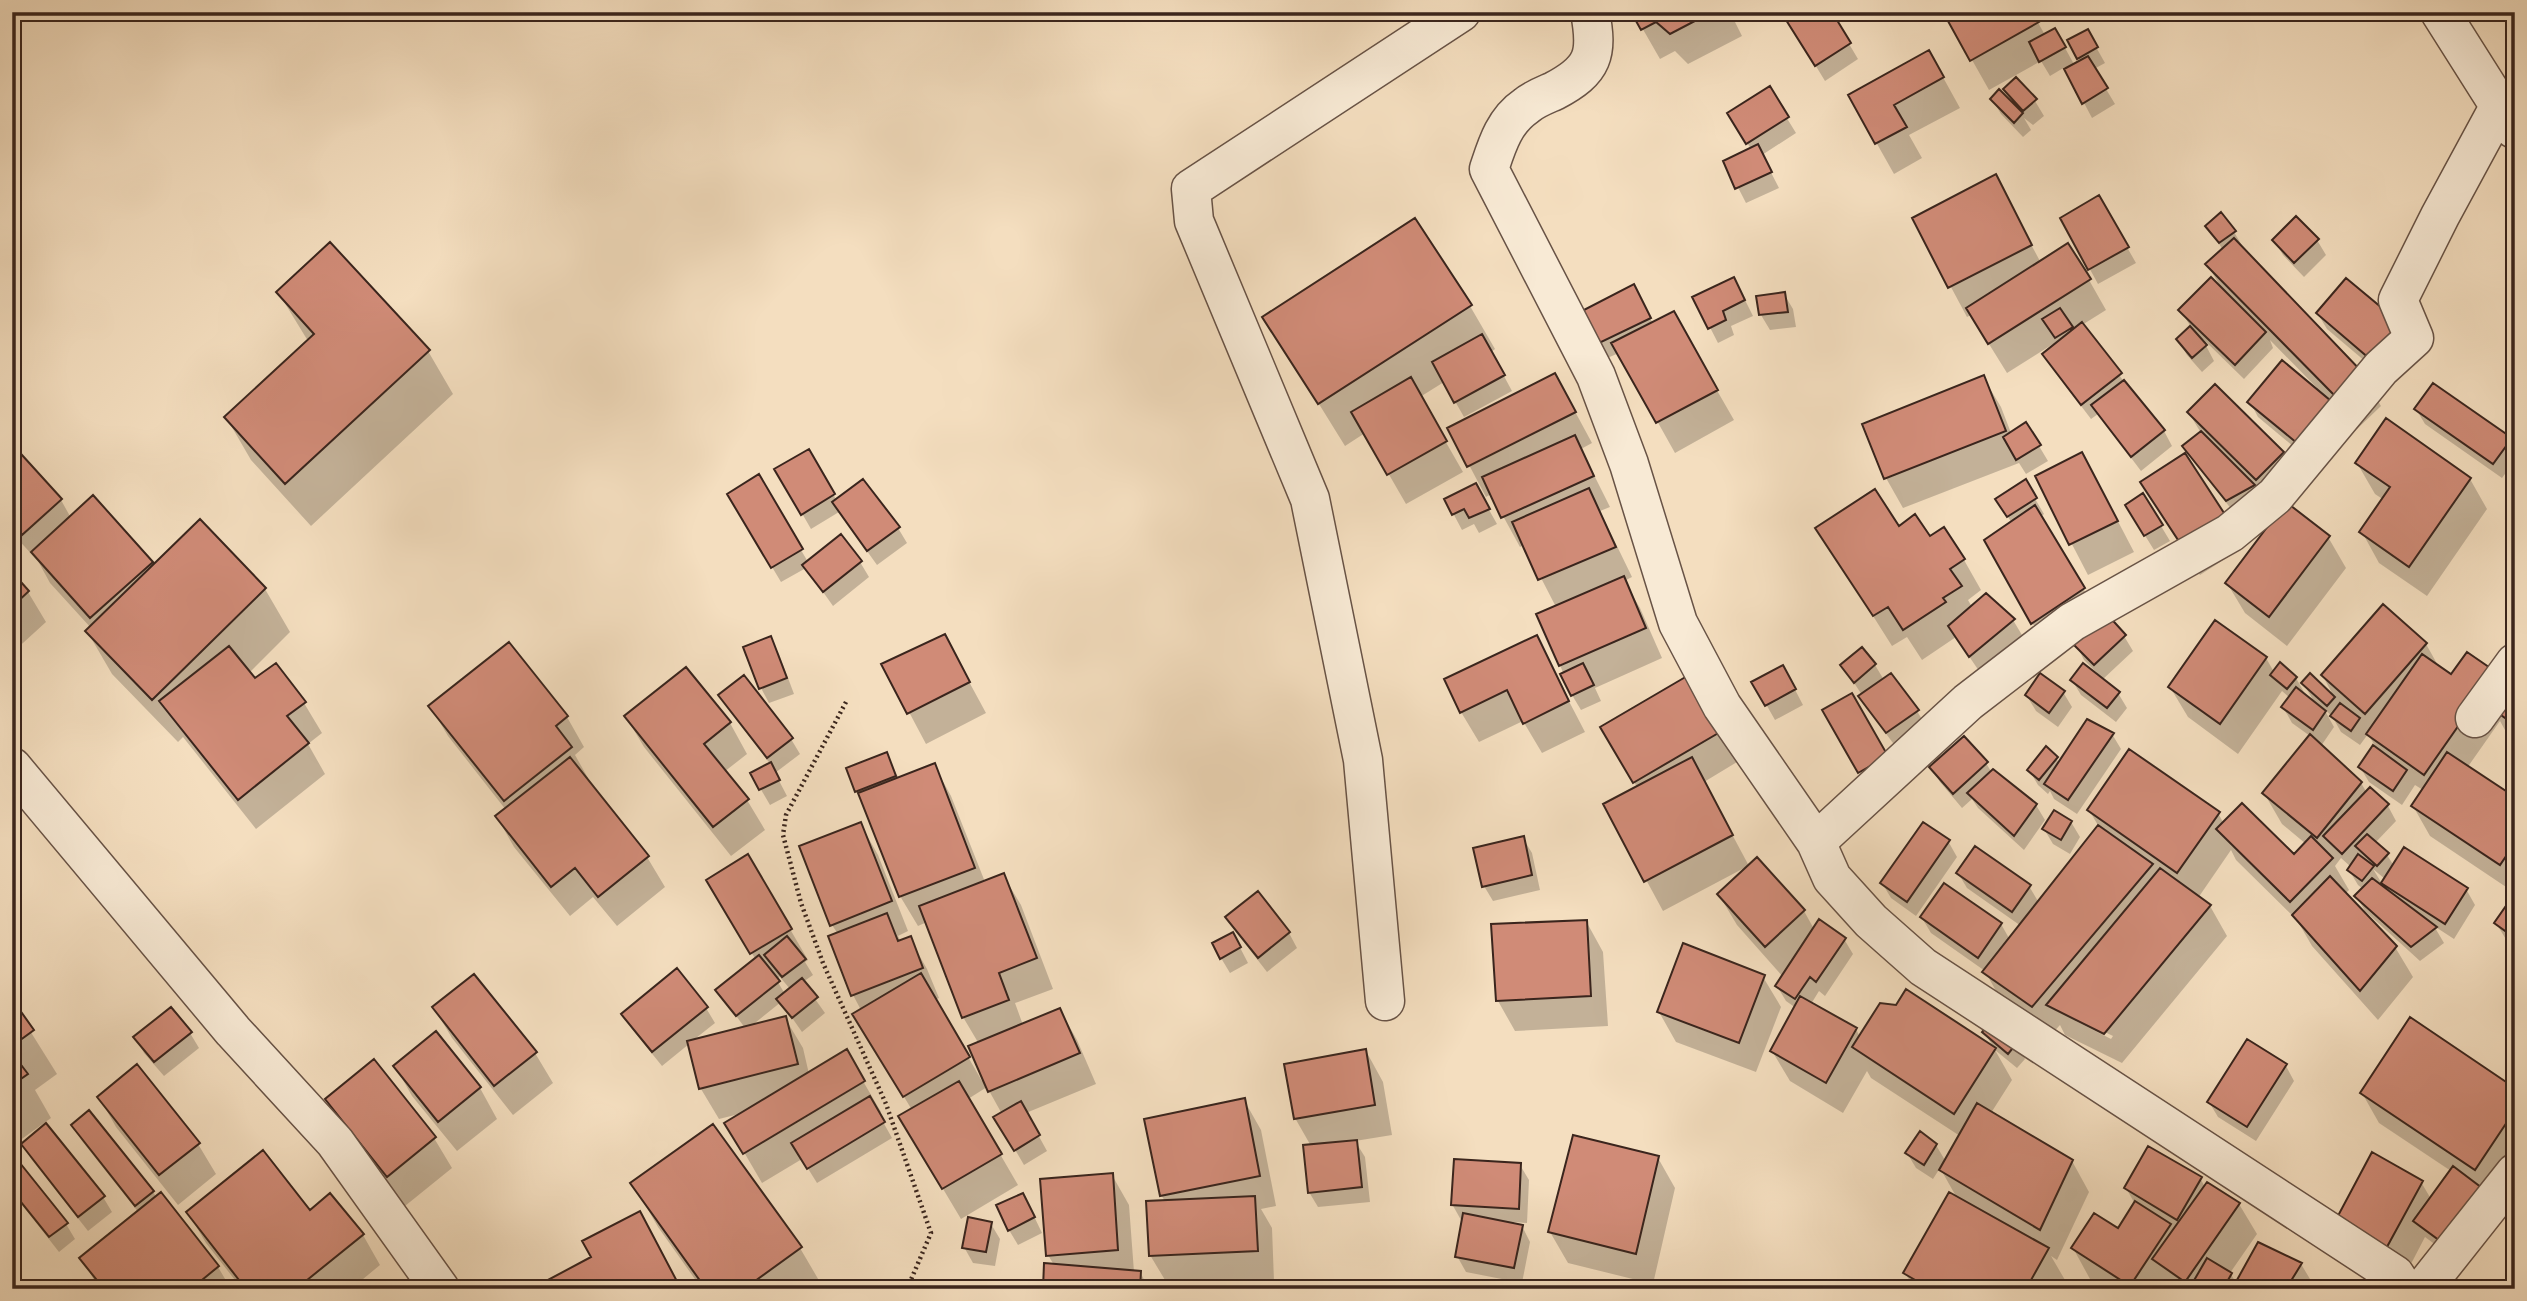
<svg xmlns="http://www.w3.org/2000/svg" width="2527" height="1301" font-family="Vollkorn,serif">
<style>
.shadow{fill:#0003;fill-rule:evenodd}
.building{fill:#d08b77;stroke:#3a251d;stroke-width:2}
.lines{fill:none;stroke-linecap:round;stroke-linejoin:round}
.minor-casing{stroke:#685346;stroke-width:41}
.path{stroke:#3a251d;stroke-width:4.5;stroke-dasharray:2 3.5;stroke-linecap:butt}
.minor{stroke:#f8ead5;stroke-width:38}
</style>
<rect width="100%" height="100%" fill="#f4debf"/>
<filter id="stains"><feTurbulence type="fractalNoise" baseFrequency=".00286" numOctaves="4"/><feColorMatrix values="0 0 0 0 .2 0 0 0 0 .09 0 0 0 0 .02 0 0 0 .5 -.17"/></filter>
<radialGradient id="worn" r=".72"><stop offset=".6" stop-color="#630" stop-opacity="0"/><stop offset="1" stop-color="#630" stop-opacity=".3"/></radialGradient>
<!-- shadow -->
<path class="shadow" d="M1633,12H1730L1742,36L1688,64L1675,51L1660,59Z
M1783,12H1830L1858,59L1825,81Z
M1945,12H2032L2045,35L2055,30L2075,66L2081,62L2069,41L2087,31L2105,63L2094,69L2115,104L2092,118L2065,67L2050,76L2041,61L1989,90Z
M1929,52L1960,108L1909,135L1922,158L1894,174L1850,96Z
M1769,89L1796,133L1762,155L1779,188L1746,203L1725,162L1751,149L1738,129Z
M2005,90L2035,101L2044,116L2033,125L2024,118L2031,130L2023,137L2001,114L1992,99L2015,105Z
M1995,177L2041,263L2089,280L2106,310L2082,325L2128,387L2164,431L2172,446L2141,471L2098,414L2091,419L2053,369L2044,354L2054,346L2053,344L2007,373L1971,315L1967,317L1914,218Z
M2099,198L2136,263L2098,284L2062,218Z
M2207,226L2234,232L2243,247L2241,248L2363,376L2381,406L2357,429L2332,403L2306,457L2258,417L2250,402L2317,388L2270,340L2273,348L2244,379L2202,338L2214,361L2202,372L2187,355L2178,340L2191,327L2180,310L2222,289L2207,264L2223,250Z
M2274,240H2317L2326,255L2304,277L2283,255Z
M2346,280L2379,373L2327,329L2318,314Z
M278,292L428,351L453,394L311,526L251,460L226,417L308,341Z
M1742,294L1753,316L1731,326L1734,335L1718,343L1695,298Z
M1784,294L1793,309L1796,327L1770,330L1761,315L1758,297Z
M1642,301L1653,324L1673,314L1734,420L1675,453L1619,353L1605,359L1597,344Z
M1470,306L1495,349L1491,352L1512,391L1464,417L1444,382L1420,397L1463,472L1406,504L1365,433L1345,446L1265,317Z
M1983,377L2001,407L2011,433L2039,446L2048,461L2026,474L2019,463L1903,508L1886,478Z
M1572,406L1592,443L1581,449L1610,507L1600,511L1632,577L1624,581L1640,608L1662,658L1595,688L1601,701L1581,710L1572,695L1560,665L1556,607L1524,545L1520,547L1491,494L1486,497L1450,429Z
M2416,409L2510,439L2515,447V460L2502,478L2425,424Z
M2189,413L2282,454L2300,484L2236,515L2193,461L2185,446L2201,433Z
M12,446L61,500L71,518L152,563L154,566L200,521L265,589L290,632L249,673L255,681L304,703L322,733L308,744L325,774L256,829L183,737L178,742L112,674L87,631L91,628L50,583L38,561L12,533Z
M808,451L837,501L898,528L907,543L877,565L839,512L811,529L777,470Z
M2357,463L2470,479L2487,509L2427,596L2379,563L2362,532L2384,500L2375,494Z
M758,477L808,562H860L869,577L833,606L806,568L781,582L729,495Z
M2037,477L2099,485L2134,552L2088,575Z
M2025,482L2044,514L2040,517L2102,620L2124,636L2133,651L2102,680L2118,693L2127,708L2116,722L2081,695L2072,680L2101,677L2084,660L2076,644L2095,626L2050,654L1986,541L2012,523L2006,514Z
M2142,483L2242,548L2200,575Z
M2143,496L2170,541L2154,550L2136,521Z
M1446,500L1484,501L1497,524L1479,533L1474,524L1462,530Z
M1898,528L1929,538L1964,560L1981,590L1968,600L1972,607L2013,620L2022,635L1979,671L1956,637L1922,660L1907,637L1892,646L1818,529Z
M2328,537L2346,568L2287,646L2245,613L2227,583Z
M12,575L28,592L46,622L12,653Z
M770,638L779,654L794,694L769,703L761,688Z
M1536,638L1585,732L1542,753L1523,721L1479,742L1461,712Z
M2426,644L2440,669L2451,677L2495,673L2515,676V742L2510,739L2500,721L2467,768L2515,800V893L2430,836L2413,806L2423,790L2415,785L2402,805L2369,782L2360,767L2375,746L2368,734L2360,745L2341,732L2332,716L2324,709L2334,727L2321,746L2361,783L2367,793L2388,806L2396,821L2375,843L2387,855L2394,866L2466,889L2475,905L2454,939L2434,926L2444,943L2420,961L2365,911L2356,896L2363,889L2358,885L2349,870L2351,867L2341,858L2335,866L2349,890L2345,894L2395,947L2413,977L2378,1020L2312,946L2297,920L2236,860L2231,850L2198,898L2210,906L2227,936L2122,1063L2065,1035L2060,1025L2050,1036L2002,1002L1985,971L1931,933L1922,918L2001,924L2010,940L2021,926L1967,888L1958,873L2029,886L2039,903L2099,827L2089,810L2218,813L2224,824L2294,856L2306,844L2282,824L2264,793L2310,736L2292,723L2283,707L2290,698L2282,691L2238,754L2188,717L2170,687L2266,658L2274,672L2296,678L2305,694L2303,695L2316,705L2303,683L2310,676L2335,699L2323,676ZM2373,869L2385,879L2383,883L2388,892L2379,885L2381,882ZM2076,1018L2113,1036L2111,1039L2076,1021Z
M884,665L961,667L986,713L926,744Z
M1875,665L1884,680L1917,711L1926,726L1896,747L1869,711L1861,696L1862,695L1843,666Z
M686,669L730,723L747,754L724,772L747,800L765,830L731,856L644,747L626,717Z
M1693,675L1742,759L1704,782L1749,866L1804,911L1814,929L1844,939L1853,954L1825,996L1819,991L1811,1004L1856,1029L1860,1037L1994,1048L1984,1032L2016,1044L2025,1059L2017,1068L1995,1050L2012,1080L1991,1113L2072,1161L2089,1192L2057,1260L2051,1256L2065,1280L2060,1289H1915L1905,1273L1957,1198L1940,1168L1933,1179L1916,1168L1907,1153L1936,1145L1946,1162L1960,1136L1871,1078L1867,1071L1843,1113L1790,1081L1772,1051L1796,1008L1786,1001L1777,986L1783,977L1737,925L1719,895L1748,866L1663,911L1605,804L1637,787L1603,728Z
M1791,682L1803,705L1775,720L1754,683Z
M2063,692L2072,707L2058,727L2036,711L2027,696Z
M720,695L791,739L800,754L775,773L787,796L770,805L752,774L771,765L729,710Z
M430,706L567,717L584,747L575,755L588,778L586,780L647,857L665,887L617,926L593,897L570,916L514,847L497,817L506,810L448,736Z
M2112,734L2121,749L2077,814L2054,799L2050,791L2048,794L2038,785L2029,770L2056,758L2059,763Z
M887,755L899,779L934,765L951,796L985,882L1003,875L1021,905L1053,989L1015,1003L1023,1025L1060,1010L1077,1040L1096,1084L1026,1113L1047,1151L1024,1165L996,1117L1002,1114L987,1087L968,1099L1018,1185L961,1219L918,1147L912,1110L872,1044L861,1010L853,995L831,937L838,934L832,925L861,825L878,855L908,931L898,936L901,942L910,939L927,969L939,998L935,1000L982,1081L984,1080L979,1044L963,1017L927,922L918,926L900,896L864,803L856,791Z
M1986,763L1992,773L2036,805L2045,820L2024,850L1978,808L1972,799L1962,808L1940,782L1931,767Z
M2071,822L2080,837L2070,854L2053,844L2044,829Z
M1523,838L1532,853L1540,890L1493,901L1484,886Z
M1948,841L1957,857L1916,916L1891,898L1882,883Z
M748,857L808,960L805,962L813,975L803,982L825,1013L802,1032L781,1002L750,1027L785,1018L803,1048L809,1074L846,1052L881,1112L878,1113L892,1138L817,1183L802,1159L762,1183L727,1123L743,1113L719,1119L701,1089L689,1044L662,1066L632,1029L624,1014L706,1008L715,1023L691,1042L745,1028L718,991L756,960L726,911ZM780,977L790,989L785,994L776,979Z
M2515,897V954L2496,923Z
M1227,917L1289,933L1297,948L1267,972L1236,932Z
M1586,921L1603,952L1608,1026L1515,1031L1498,1001Z
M1233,934L1248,963L1230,973L1221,958Z
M1763,977L1781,1007L1756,1072L1676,1042L1659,1012Z
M12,1002L57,1074L35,1090L51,1118L12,1146Z
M434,1008L535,1053L553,1083L513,1115L452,1038Z
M190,1033L199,1048L164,1076L144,1053L136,1038Z
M436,1033L480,1088L497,1119L457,1151L412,1096L395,1066Z
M1366,1051L1383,1082L1392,1135L1355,1141L1365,1157L1370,1202L1318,1207L1309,1192L1311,1146L1295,1118Z
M2286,1066L2294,1081L2256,1141L2218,1117L2209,1102Z
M2515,1090V1166L2456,1260L2425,1237L2400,1285L2351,1258L2421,1182L2431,1199L2451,1171L2379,1123L2362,1093Z
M99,1097L198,1144L216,1174L178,1205L116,1127Z
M327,1099L434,1138L452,1168L405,1206L344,1130Z
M1244,1100L1261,1130L1276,1206L1261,1209L1272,1228L1274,1281L1168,1285L1150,1255L1165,1201L1161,1195Z
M73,1126L153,1192L157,1198L161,1195L218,1267L231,1289H99L82,1258L139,1213L82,1141Z
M713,1126L800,1248L824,1289H702L658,1227L633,1184Z
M23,1145L103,1197L112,1212L88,1231L32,1160Z
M12,1156L66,1224L75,1239L59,1252L12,1192Z
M1658,1158L1675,1188L1653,1284L1568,1263L1550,1232Z
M1520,1165L1529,1180L1527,1223L1514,1222L1513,1225L1522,1226L1530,1242L1522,1283L1466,1272L1457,1256L1464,1220H1461L1452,1204Z
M1112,1175L1129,1205L1134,1272H1140L1149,1289H1044L1054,1265L1048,1255Z
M2200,1178L2205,1187L2239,1204L2257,1234L2230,1273L2237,1284L2301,1264L2310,1279L2304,1289H2171L2168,1284L2165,1289H2106L2090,1279L2073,1248L2119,1231L2135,1204L2126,1188Z
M1031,1210L1042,1233L1018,1245L1009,1230Z
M188,1213H310L363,1235L380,1265L351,1289H242L206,1243Z
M991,1224L1000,1239L995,1266L973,1263L964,1247Z"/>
<!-- building -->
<path class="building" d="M1631,12H1712L1670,34L1656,22L1641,30Z
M1781,12H1832L1851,43L1815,66Z
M1943,12H2033L2039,22L1970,61Z
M2055,28L2066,47L2039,62L2029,42Z
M2088,29L2098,47L2077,59L2067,40Z
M1929,50L1944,77L1894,105L1907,127L1875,144L1848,95Z
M2088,56L2108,88L2082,104L2064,69Z
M2016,77L2037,99L2023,111L2003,89Z
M1770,86L1789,117L1746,144L1727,113Z
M1999,89L2023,113L2014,123L1990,99Z
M1758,144L1772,172L1735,189L1723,161Z
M1996,174L2032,245L1948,288L1912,218Z
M2099,195L2129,247L2088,270L2060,218Z
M2221,212L2236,231L2219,243L2205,226Z
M2296,216L2319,239L2294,263L2272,240Z
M1415,218L1472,305L1318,404L1262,317Z
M2234,238L2365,375L2339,400L2205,264Z
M330,242L430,350L285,484L224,417L314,334L276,292Z
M2068,243L2091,279L1988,344L1966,308Z
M1734,277L1745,300L1723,311L1726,320L1708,329L1692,297Z
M2211,277L2266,332L2235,365L2178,310Z
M2346,278L2400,323L2370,359L2316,313Z
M1634,284L1651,318L1595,345L1580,312Z
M1785,292L1788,312L1759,315L1756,296Z
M2060,308L2073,327L2055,338L2042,319Z
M1674,311L1718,390L1656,423L1611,343Z
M2082,322L2122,373L2081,405L2042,354Z
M2190,326L2207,345L2192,358L2176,339Z
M1482,334L1505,375L1454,403L1432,362Z
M2282,360L2331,401L2297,443L2247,402Z
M1555,373L1576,412L1467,467L1447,428Z
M1984,375L2006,431L1884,479L1862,424Z
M1411,377L1447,441L1387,475L1351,412Z
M2124,380L2165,430L2131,457L2091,405Z
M2433,383L2512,438L2493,464L2414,409Z
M2215,384L2284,452L2256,480L2187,412Z
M2386,418L2471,478L2409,567L2359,532L2390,487L2355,463Z
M2026,422L2041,445L2016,460L2003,437Z
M2201,431L2255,485L2226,501L2182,446Z
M1575,435L1594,476L1501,518L1482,477Z
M12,444L62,499L22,535L12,524Z
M809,449L835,494L801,515L774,469Z
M2082,452L2118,521L2069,545L2035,476Z
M2185,453L2226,516L2182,546L2140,482Z
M759,474L803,549L771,568L727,494Z
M863,479L900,527L867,551L832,502Z
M2026,479L2037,498L2007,517L1995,499Z
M1476,483L1490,509L1469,518L1464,509L1452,515L1444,499Z
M1589,488L1616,547L1538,580L1512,522Z
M1875,489L1899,526L1915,514L1930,536L1944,527L1965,559L1950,569L1962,586L1943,598L1946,602L1903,630L1888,607L1873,616L1815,528Z
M2143,493L2163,525L2144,536L2125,505Z
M93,495L153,562L90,618L31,552Z
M2286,502L2330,536L2269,617L2225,583Z
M2035,505L2085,588L2031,624L1984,540Z
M200,519L266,588L152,700L85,631Z
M841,534L862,561L823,592L802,565Z
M12,572L29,591L12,607Z
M1624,576L1646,628L1559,666L1536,614Z
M1986,593L2015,619L1969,657L1948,626Z
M2383,604L2427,643L2365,714L2321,675Z
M2106,613L2126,635L2094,665L2073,644Z
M2215,620L2267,657L2220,724L2168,687Z
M945,634L970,682L907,714L881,664Z
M1537,635L1569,701L1523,724L1507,690L1460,713L1444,679Z
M771,636L787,678L759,689L743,647Z
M509,642L568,716L556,726L572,747L504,801L428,706Z
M229,646L255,678L276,663L306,702L287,716L309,743L238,800L159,701Z
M1862,647L1876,664L1854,683L1840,665Z
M2467,652L2496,672L2424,775L2366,734L2422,654L2451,674Z
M2280,662L2297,677L2287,689L2270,675Z
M1583,663L1594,685L1571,696L1560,674Z
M2083,663L2120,692L2107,708L2070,680Z
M1783,665L1796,689L1765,706L1751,682Z
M686,667L731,722L704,744L749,799L713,827L624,716Z
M1694,672L1727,728L1633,783L1600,727Z
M1891,673L1919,710L1886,733L1858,696Z
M2040,673L2065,691L2049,713L2025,695Z
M2310,673L2335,697L2327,706L2301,683Z
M2515,673V725L2491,708Z
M744,675L793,738L767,758L718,695Z
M2296,687L2326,711L2313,730L2281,707Z
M1852,693L1888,756L1858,773L1822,710Z
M2340,703L2360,718L2351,731L2330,716Z
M2087,719L2114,733L2068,800L2044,784Z
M2310,734L2362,782L2317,838L2262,793Z
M1964,736L1988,762L1953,794L1929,767Z
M2373,745L2407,770L2393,791L2358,767Z
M2046,746L2058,757L2039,780L2027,770Z
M2129,749L2220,812L2177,873L2087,810Z
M887,752L896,776L855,792L846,768Z
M2447,752L2515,797V843L2500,865L2411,806Z
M570,757L649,856L598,897L575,868L551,887L495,816Z
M1692,757L1733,835L1644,882L1603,804Z
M771,762L780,780L759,790L750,773Z
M935,763L975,868L899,897L858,793Z
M1993,769L2037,804L2014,836L1967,793Z
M2370,787L2389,804L2342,854L2323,836Z
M2242,803L2294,854L2311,836L2333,858L2290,902L2216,829Z
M2054,810L2072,821L2061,840L2042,829Z
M861,822L892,901L830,926L799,846Z
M1923,822L1950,840L1907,902L1880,883Z
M2098,825L2153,864L2032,1007L1982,972Z
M2367,834L2389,853L2377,866L2355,846Z
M1524,836L1532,875L1482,887L1473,848Z
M1975,846L2031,885L2012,912L1956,873Z
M2404,847L2468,888L2445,924L2381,883Z
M748,854L792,929L750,954L706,880Z
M2358,854L2374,866L2362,881L2347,870Z
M1757,857L1805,910L1765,947L1717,894Z
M2160,868L2211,905L2104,1034L2046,1005Z
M1004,873L1037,958L999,973L1009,1000L962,1018L919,906Z
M2330,876L2397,946L2360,991L2292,915Z
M2372,878L2437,927L2411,947L2354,896Z
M1944,883L2002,923L1978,958L1920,917Z
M1258,891L1290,932L1258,958L1225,917Z
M2515,893V938L2494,923Z
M887,913L898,941L911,936L923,968L851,996L828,936Z
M1819,919L1846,938L1816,982L1810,977L1795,999L1775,986Z
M1587,920L1591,996L1496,1001L1491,924Z
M1233,932L1241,947L1220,959L1212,943Z
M787,936L806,959L782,977L764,955Z
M1683,943L1765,975L1739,1043L1657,1012Z
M759,955L780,981L736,1016L715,990Z
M677,968L708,1007L652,1052L621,1014Z
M921,973L970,1057L903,1097L852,1014Z
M474,974L537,1052L494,1086L432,1007Z
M802,978L818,997L792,1018L776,999Z
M1906,989L1996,1048L1954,1114L1852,1047L1880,1003L1896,1005Z
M1800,996L1857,1028L1826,1083L1770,1051Z
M12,999L34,1030L12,1046Z
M171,1007L192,1032L154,1062L133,1037Z
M1060,1008L1080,1053L988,1092L968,1046Z
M786,1016L798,1064L699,1089L687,1041Z
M2410,1017L2515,1088V1110L2475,1170L2360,1093Z
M1991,1021L2017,1043L2008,1054L1982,1032Z
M436,1031L481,1087L438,1122L393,1066Z
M2247,1039L2287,1064L2247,1127L2207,1102Z
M847,1049L865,1081L743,1154L724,1123Z
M1366,1049L1375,1105L1294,1119L1284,1064Z
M12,1053L28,1074L12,1085Z
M374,1059L436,1137L387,1177L325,1099Z
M137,1064L200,1143L159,1175L97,1097Z
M959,1081L1002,1154L942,1189L898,1116Z
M870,1096L885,1122L807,1169L791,1143Z
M1245,1098L1260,1176L1160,1196L1144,1119Z
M1021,1101L1040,1135L1014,1151L993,1117Z
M1977,1103L2073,1160L2040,1230L1939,1170Z
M89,1110L154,1191L135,1206L71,1125Z
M46,1123L105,1196L78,1217L21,1144Z
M713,1124L802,1247L744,1289H706L630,1183Z
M1920,1131L1937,1144L1924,1165L1905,1153Z
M1573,1135L1659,1156L1636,1254L1548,1232Z
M1357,1140L1362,1187L1308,1193L1303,1145Z
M2148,1146L2202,1177L2177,1220L2124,1188Z
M263,1150L310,1210L330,1193L364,1234L296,1289H246L186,1212Z
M2372,1152L2423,1181L2382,1256L2332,1227Z
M12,1153L68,1223L49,1237L12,1191Z
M1454,1159L1521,1163L1519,1209L1451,1205Z
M2453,1166L2486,1191L2447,1246L2413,1221Z
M1113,1173L1118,1250L1046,1256L1040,1179Z
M2207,1182L2240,1203L2185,1282L2152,1259Z
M161,1192L219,1266L191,1289H104L79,1258Z
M1949,1192L2049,1248L2026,1289H1931L1903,1273Z
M1023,1193L1035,1217L1008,1231L996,1205Z
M1255,1196L1258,1251L1149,1256L1146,1201Z
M2135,1201L2171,1224L2130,1286L2071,1248L2094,1213L2118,1228Z
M640,1211L681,1289H531L591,1257L582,1241Z
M1463,1213L1523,1225L1514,1268L1455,1257Z
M968,1217L992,1222L986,1252L962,1248Z
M2258,1242L2302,1263L2286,1289H2232Z
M2207,1258L2232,1273L2223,1289H2189Z
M1044,1263L1141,1271L1140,1289H1043Z"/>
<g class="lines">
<defs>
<path id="minor" d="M1590,12C1598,54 1594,70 1554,91C1545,95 1534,99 1526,106C1504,121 1497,145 1489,169L1596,376L1629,464L1678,623L1722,706L1816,842L1832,878L1871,921L1923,967L2395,1275L2404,1289
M2440,12L2514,129
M2475,718L2515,663
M12,767L233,1031L335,1142L440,1289
M1816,842L1968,702L2072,622L2230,533L2275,496L2381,368L2414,338L2398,300L2440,216L2499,107
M1385,1001L1363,760L1310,499L1194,221L1191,189L1461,12
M2423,1289L2515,1173"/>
</defs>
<!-- minor casing -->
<use href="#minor" class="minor-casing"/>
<!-- path -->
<path class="path" d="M846,702L786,815L783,835L801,903L823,963L886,1104L931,1233L907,1289"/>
<!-- minor -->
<use href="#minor" class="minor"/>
</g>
<!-- margin -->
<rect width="2527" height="1301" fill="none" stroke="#f4debf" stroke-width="42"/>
<rect x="14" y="14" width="2499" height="1273" fill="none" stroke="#3a251d" stroke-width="3.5"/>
<rect x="21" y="21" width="2485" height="1259" fill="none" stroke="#3a251d" stroke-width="2"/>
<rect width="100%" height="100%" filter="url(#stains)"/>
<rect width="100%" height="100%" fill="url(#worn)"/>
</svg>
